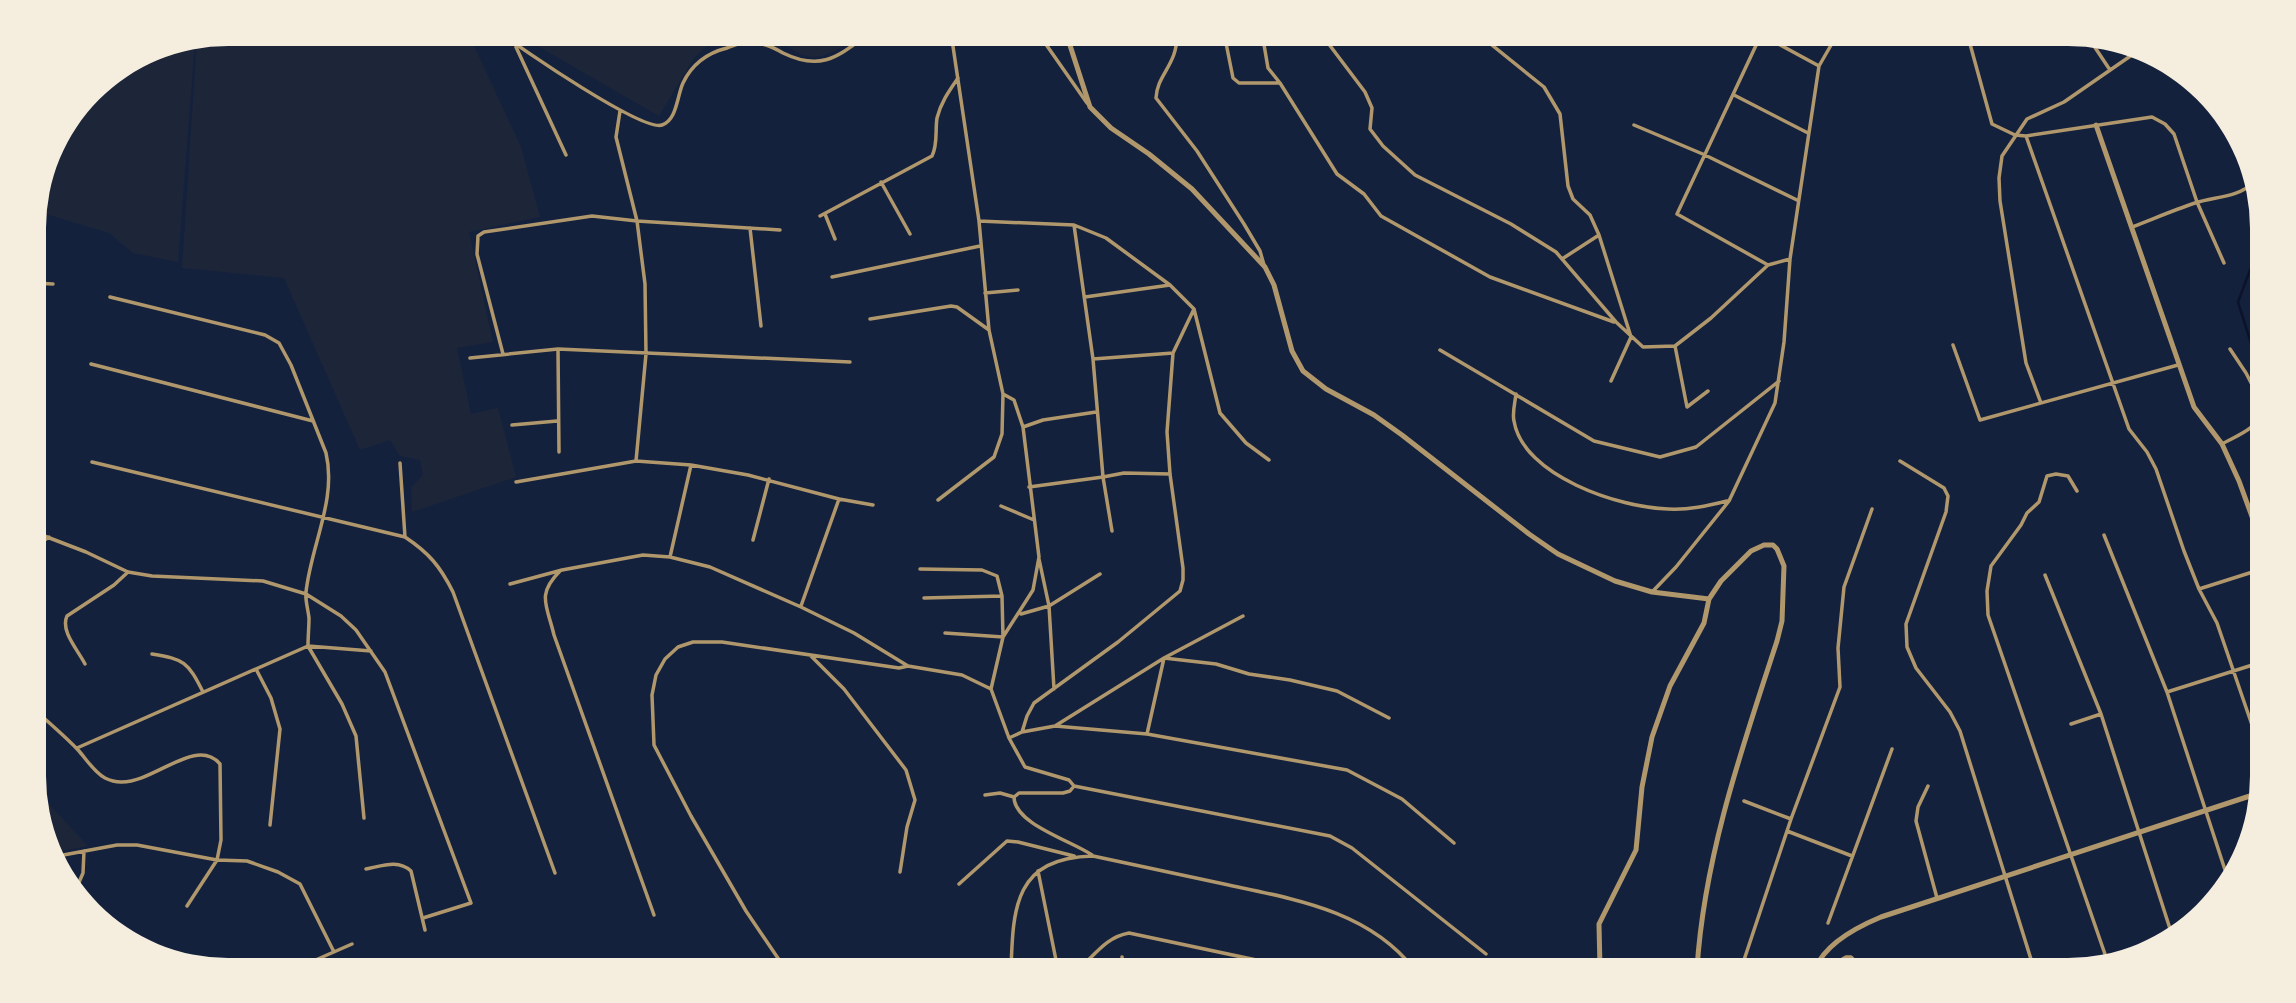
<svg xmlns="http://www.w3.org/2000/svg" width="2296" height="1003" font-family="'Times New Roman',serif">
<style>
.green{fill:#1d2539}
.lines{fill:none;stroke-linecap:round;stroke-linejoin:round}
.stream{stroke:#0b132b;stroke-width:2.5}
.minor{stroke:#b1986c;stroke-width:3.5}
.tertiary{stroke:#b1986c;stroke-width:5}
</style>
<rect width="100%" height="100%" fill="#14213d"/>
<!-- green -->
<path class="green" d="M228,33H468L521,147L540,217L469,232L493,342L457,348L471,414L498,408L516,477L412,512L411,488L423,475L420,460L400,456L390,440L360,450L284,278L182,268L197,39Z
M515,33H861C848,43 825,61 807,56C797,54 788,45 778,42C759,36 737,37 717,37L694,58L659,116Z
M195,42L178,262L133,253L109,233L46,214L34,217L54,141L99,82L152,49Z
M35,789L88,846L56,852L35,801Z"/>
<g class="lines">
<!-- stream -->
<path class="stream" d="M2261,241L2238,302L2256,359L2262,367"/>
<!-- minor -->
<path class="minor" d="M501,33C521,49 643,132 662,125C677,120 677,96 683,83C692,64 707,53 727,48C733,46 741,42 748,42C760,42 773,47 783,53C822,72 838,56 870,33
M1038,33L1087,103
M1177,33C1178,65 1157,74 1156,98L1197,151L1244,224L1260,251L1264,265
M1224,33L1233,78L1239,83H1280
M1262,33L1268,68L1280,83L1337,174L1364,194L1381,216L1490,277L1614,322
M1325,33V39L1365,92L1372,108L1370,129L1383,146L1415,175L1511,224L1556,252L1616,322L1643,347L1675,346L1711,318L1768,265L1790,259
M1477,33L1544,87L1560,114L1568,186L1573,199L1590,215L1599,235L1631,337L1611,381
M1967,33L1992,124L2015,135L2026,136L2129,429L2147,452L2156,469L2184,551L2199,589L2217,623L2263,757
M2088,37L2110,70
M516,47L566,155
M1734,95L1808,133
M620,111L616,137L637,221L645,284L646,354L636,461
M1634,125L1705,155L1797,200
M2026,136L2152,117L2165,124L2174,134L2197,202L2224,263
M881,182L910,234
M825,214L835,239
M820,216L932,156C938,144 935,131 937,118C941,102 949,91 958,78
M979,221L1074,225L1106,238L1170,285L1194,309L1220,413L1246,443L1269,460
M1074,225L1093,359L1103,477L1124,473L1170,474
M2132,227C2153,219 2174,210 2195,203C2214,197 2239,197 2253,183
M750,228L761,326
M1562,259L1599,235
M1768,265L1677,214L1759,39H1769L1819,66
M832,277L980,246
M34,283L53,284
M985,293L1018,290
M110,297L265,335L279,343L291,365L326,453C337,500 311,545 306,592C305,600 308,609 309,618C309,627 308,637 308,646
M1085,297L1170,285
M870,319L951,306L957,307L989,330
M1953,345L1980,420L2178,365
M1675,346L1687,407L1708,391
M558,349L559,452
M2230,349L2246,373L2262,404
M1440,350L1594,441L1660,457L1696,447L1779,381
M503,354L477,254L478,236L484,232L592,216L637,221L780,230
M470,358L558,349L850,362
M1093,359L1173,353
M91,364L313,421
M1003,394L1014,400L1023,427L1039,557L1033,590L1003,637L991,689L1009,738L1025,767L1069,780L1074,786L1330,836L1352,848L1486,954
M1516,394C1515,403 1512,413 1514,421C1523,476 1620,508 1668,509C1689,510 1707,506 1727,501
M2041,403L2026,363L2000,201L1999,178L2002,156L2027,119L2064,102L2142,48
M512,425L557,421
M1023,427L1043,420L1096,412
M2222,444C2238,435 2258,429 2262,410
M34,447L41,435
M1900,461L1944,488L1948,496L1946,512L1906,624L1907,647L1916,668L1950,712L1960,731L2034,969
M92,462L405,537C429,553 440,566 453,592L555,873
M400,463L405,537
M516,482L636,461L691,465L748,475L839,499L873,505
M1029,487L1103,477L1112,531
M2077,491L2068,476L2056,474L2047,476L2039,502L2027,513L2021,525L1991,566L1987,591L1988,615L2107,960
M938,500L994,457L1002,434L1003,394L989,330L979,221L951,33
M1001,506L1034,520
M34,532L86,552L128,572L152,576L263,581L306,594L341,616L356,630L385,672L471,903L423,918
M2104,535L2167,692L2227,876
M753,540L769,479
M34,547L49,537
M670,557L691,465
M1039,559L1049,606L1054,689
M920,569L982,570L997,576L1002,596L1003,637L945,633
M560,571C536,595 547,605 554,635L654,915
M2045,575L2101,714L2173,938
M510,584L562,570L643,555L670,557L710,567L801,607L854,633L908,666L962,675L991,689
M2199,589L2262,569
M1653,591L1676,567L1729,501L1775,403L1784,342L1790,259L1819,66L1838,33
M924,598L1002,596
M801,606L839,499
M1021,614L1049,606L1100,574
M308,646L342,704L356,736L364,818
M152,654C184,659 188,662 203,692
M810,655L844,689L906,770L915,800L907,827L900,872
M85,664C78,650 60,631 67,616L114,585L128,572
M256,669L271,698L280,729L270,825
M2167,692L2262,662
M35,710C49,723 65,736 79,751C86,759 95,773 105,778C109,780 116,782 121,782C154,783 196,736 220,764L221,840L217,860L187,906
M2071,724L2101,714
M1055,726L1147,734L1347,770L1402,799L1454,843
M1022,732L1027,716L1034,703L1118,642L1180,591L1183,580V568L1170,474L1167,432L1173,353L1194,309
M1147,734L1164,658L1216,664L1249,674L1290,680L1337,691L1389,718
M1009,738L1022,732L1055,726L1164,658L1243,616
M77,748L308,646L371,651
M1074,786L1070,791L1063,793H1019L1014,797C1014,824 1072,841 1092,855
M1928,786L1918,807L1916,821L1937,898
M985,795L1000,793L1014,797
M1744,801L1791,819
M1787,831L1852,856
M58,856L117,845H137L217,860L247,861L278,872L300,884L334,952
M366,869C382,866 398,859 411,871L425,930
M1038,871L1058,970
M959,884L1007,841L1018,842L1074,856
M74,894L83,873L84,851
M1828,923L1892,749
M1122,957L1124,970
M311,962L352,944
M1741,969L1791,819L1840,687L1838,648L1844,587L1872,509
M1825,969L1846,957H1851L1856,962L1855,969
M255,970L272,963
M786,970L746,911L691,816L654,745L652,695L656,675L665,659L678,647L693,642H722L899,668L908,666
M1011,970C1013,906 1015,858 1093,856C1137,865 1180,875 1224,884C1293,899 1368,910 1414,969
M1078,970C1095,955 1106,937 1129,933L1275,964L1344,962L1369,964L1386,970"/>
<!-- tertiary -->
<path class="tertiary" d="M1066,33L1090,107L1111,128L1149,154L1192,189L1265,267L1274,285L1292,351L1303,371L1326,389L1374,415L1402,435L1529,534L1558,554L1615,581L1652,592L1709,599
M2096,125L2194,407L2222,444L2239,481L2262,544
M1600,969L1599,924L1636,850L1642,787L1652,737L1670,686L1704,623L1709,599L1721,581L1751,551L1764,545H1773L1777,549L1784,566L1782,621L1777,641C1742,748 1704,857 1697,969
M1815,969C1825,944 1857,927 1881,917L2259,793"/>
</g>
<!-- crop -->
<path d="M0 0H2296V1003H0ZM228 46H2068A182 182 0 0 1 2250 228V776A182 182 0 0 1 2068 958H228A182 182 0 0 1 46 776V228A182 182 0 0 1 228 46Z" fill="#f5edde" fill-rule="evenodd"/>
</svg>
